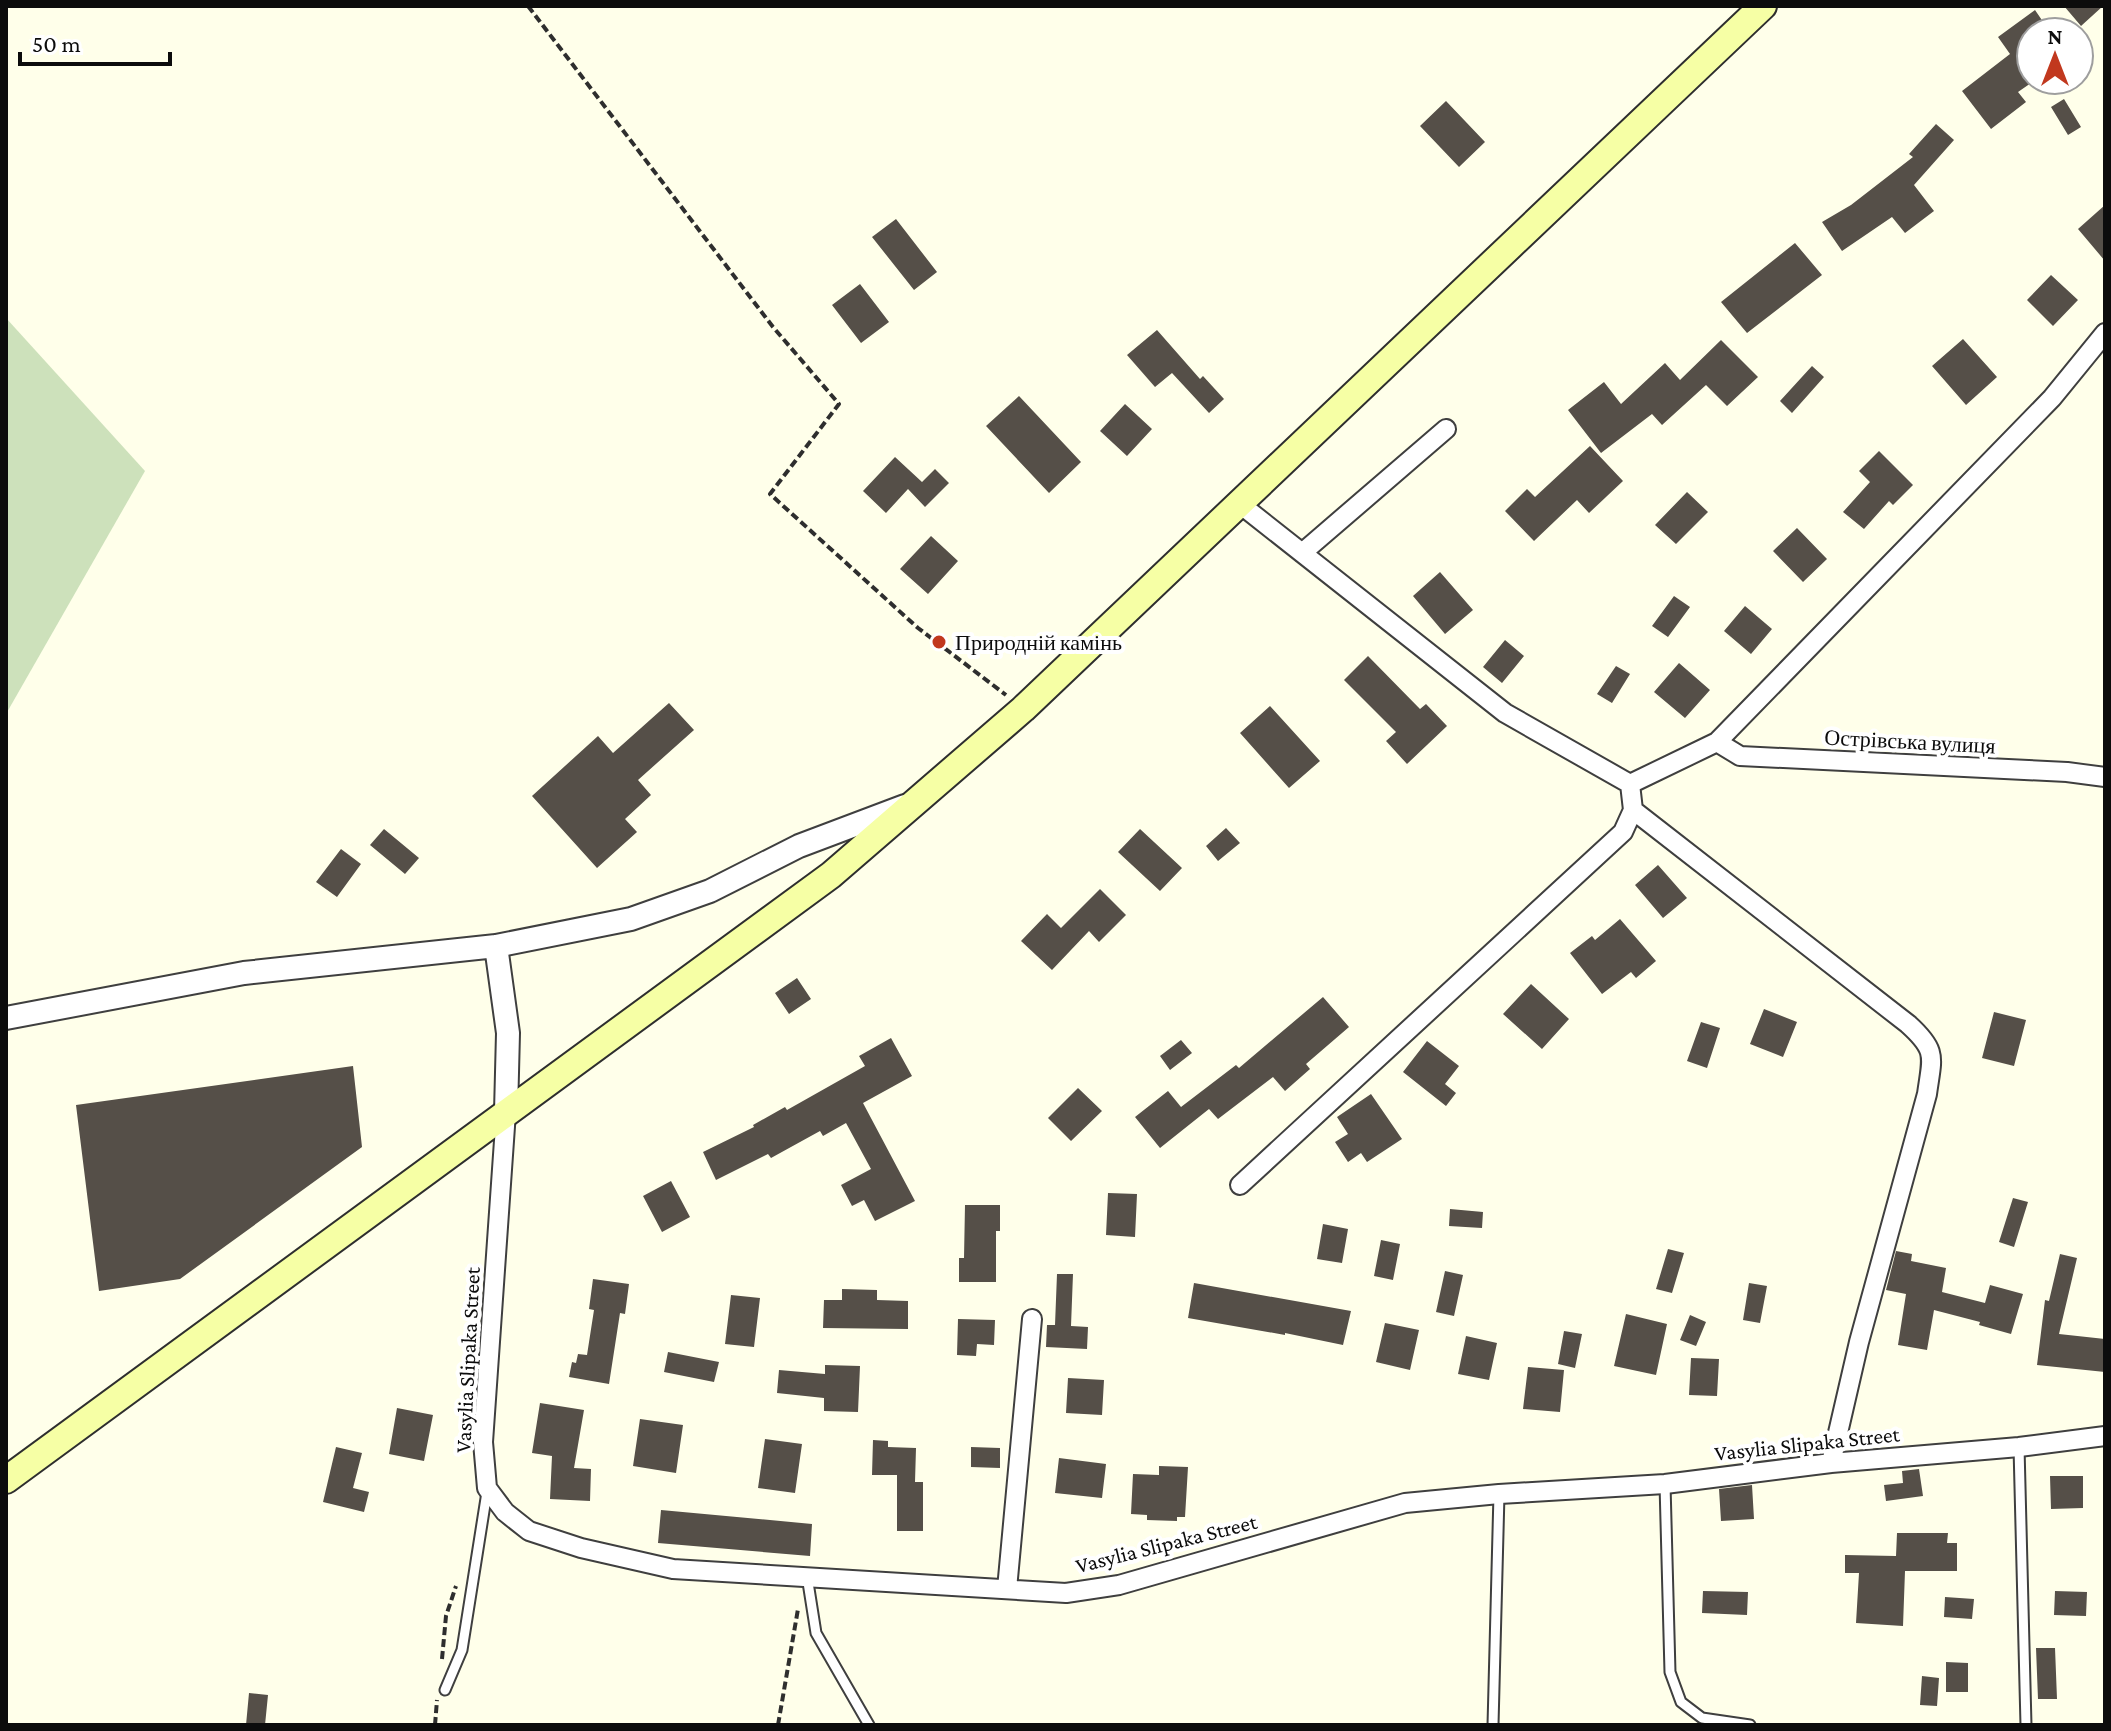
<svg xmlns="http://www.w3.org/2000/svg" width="2111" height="1731" font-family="'Crimson Pro',serif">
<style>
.cemetery{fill:#cde1bb}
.building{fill:#554f48}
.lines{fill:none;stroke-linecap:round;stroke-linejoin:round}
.service-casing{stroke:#3f3f3f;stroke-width:13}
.minor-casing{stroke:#3f3f3f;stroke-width:22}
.tertiary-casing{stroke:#3f3f3f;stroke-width:26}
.secondary-casing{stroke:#2e2e2e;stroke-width:30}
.path{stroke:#2e2e2e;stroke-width:4;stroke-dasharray:8 4;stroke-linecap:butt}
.service{stroke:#fff;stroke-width:9}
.minor{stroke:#fff;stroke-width:18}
.tertiary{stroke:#fff;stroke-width:22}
.secondary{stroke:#f6ffa5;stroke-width:26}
.poi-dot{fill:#c1381e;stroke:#fff;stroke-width:3}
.labels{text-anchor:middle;stroke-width:8;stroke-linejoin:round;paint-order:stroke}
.poi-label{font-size:22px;fill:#0c0c0c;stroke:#fff;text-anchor:start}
.street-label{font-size:22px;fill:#0c0c0c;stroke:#fff}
</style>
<rect width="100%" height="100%" fill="#ffffea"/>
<!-- cemetery -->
<path class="cemetery" d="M6,318L145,471L6,714Z"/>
<!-- building -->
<path class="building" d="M2064,6H2103L2081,26Z
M2035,10L2050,32H2031V83L2018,92L2026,102L1991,129L1962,91L2010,54L1998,37Z
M2064,99L2081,127L2068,135L2051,107Z
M1446,101L1485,142L1459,167L1420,126Z
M1936,124L1954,140L1914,185L1934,211L1905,233L1892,217L1842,251L1822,222L1851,205L1913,157L1909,154Z
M2105,205V261L2078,229Z
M896,219L937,272L914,290L872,237Z
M1795,243L1822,275L1747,333L1721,302Z
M2051,275L2078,300L2053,326L2027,300Z
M860,284L889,322L861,343L832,305Z
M1157,330L1200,379L1203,376L1224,399L1209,413L1172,373L1155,387L1127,355Z
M1963,339L1997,377L1966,405L1932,366Z
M1721,340L1758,377L1727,406L1706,385L1662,425L1652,414L1601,453L1568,410L1604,382L1621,404L1665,363L1680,380Z
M1812,366L1824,377L1792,413L1780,401Z
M1019,396L1081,462L1049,493L986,426Z
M1125,404L1152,429L1127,456L1100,431Z
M1590,446L1623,481L1589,513L1577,500L1534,541L1505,511L1527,489L1535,497Z
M1879,451L1913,485L1893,505L1889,501L1864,529L1843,512L1870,482L1859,471Z
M895,457L922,482L935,469L949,483L925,507L908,489L886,513L863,491Z
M1687,492L1708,512L1676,544L1655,525Z
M1797,528L1827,559L1803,582L1773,551Z
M931,536L958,561L928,594L900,569Z
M1440,572L1473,610L1445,634L1413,596Z
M1674,596L1690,607L1668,637L1652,626Z
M1745,606L1772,629L1751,654L1724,631Z
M1505,640L1524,656L1502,683L1483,667Z
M1368,656L1420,709L1426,704L1447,726L1407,764L1386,741L1396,732L1344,680Z
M1679,663L1710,690L1685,718L1654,692Z
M1616,666L1630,674L1612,703L1597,694Z
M669,703L694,730L638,780L651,795L625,819L637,832L597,868L532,796L598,736L613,753Z
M1270,706L1320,761L1289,788L1240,733Z
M1226,828L1240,843L1218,861L1206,846Z
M384,829L419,858L405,874L370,845Z
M1140,829L1182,868L1160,891L1118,852Z
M341,849L361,864L337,897L316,882Z
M1658,865L1687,898L1663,918L1635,885Z
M1100,889L1126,915L1099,942L1089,931L1052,970L1021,941L1047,914L1061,928Z
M1620,919L1656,961L1636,978L1631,972L1602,994L1570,953L1592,936L1595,940Z
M797,978L811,999L789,1014L775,993Z
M1531,984L1569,1019L1542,1049L1503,1014Z
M1323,997L1349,1027L1306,1064L1310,1069L1285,1091L1273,1077L1218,1119L1209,1109L1160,1148L1135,1117L1168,1091L1181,1107L1236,1065L1239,1068Z
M1764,1009L1797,1022L1783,1057L1750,1044Z
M1994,1012L2026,1020L2014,1066L1982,1058Z
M1701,1022L1720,1028L1707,1068L1687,1061Z
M891,1038L912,1076L863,1103L915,1201L875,1221L864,1200L852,1206L841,1185L871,1169L846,1123L823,1136L820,1131L771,1158L768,1154L716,1180L703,1152L754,1127L753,1125L785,1107L787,1110L865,1066L859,1056Z
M1181,1040L1192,1053L1170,1070L1160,1056Z
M1427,1041L1459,1066L1445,1084L1456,1093L1446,1106L1403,1072Z
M353,1066L362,1147L180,1279L99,1291L76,1105Z
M1078,1088L1102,1111L1071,1141L1048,1118Z
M1371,1094L1402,1139L1367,1162L1361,1153L1348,1162L1335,1142L1348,1134L1337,1117Z
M671,1181L690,1217L662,1232L643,1196Z
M1108,1193L1137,1194L1135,1237L1106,1235Z
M2013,1198L2028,1202L2014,1247L1999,1242Z
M965,1205H1000V1231H996V1282H959V1258H964Z
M1450,1209L1483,1212L1482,1228L1449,1226Z
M1323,1224L1348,1229L1342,1263L1317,1259Z
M1381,1240L1400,1244L1393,1280L1374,1276Z
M1668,1249L1684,1253L1672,1293L1656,1289Z
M1896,1251L1912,1254L1911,1261L1946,1268L1942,1292L1985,1303L1990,1285L2023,1294L2011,1334L1979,1325L1980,1322L1934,1310L1927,1350L1898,1345L1906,1294L1886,1290Z
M2060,1254L2077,1258L2059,1334L2105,1339V1372L2037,1365L2045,1300L2049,1301Z
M1445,1271L1463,1275L1454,1316L1436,1312Z
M1057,1274H1073L1071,1326L1088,1327L1087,1349L1046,1347L1047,1325H1055Z
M593,1279L629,1284L625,1314L620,1313L609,1384L569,1377L572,1362L576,1363L578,1354L587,1355L594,1310L589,1309Z
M1194,1283L1351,1311L1343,1345L1285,1333V1335L1188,1318Z
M1749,1283L1767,1286L1760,1323L1743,1320Z
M842,1289L877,1290V1300L908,1301V1329L823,1328L824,1300H842Z
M731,1295L760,1298L754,1347L725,1344Z
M1626,1314L1667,1324L1656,1375L1614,1366Z
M1690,1315L1706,1322L1696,1346L1680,1340Z
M958,1319L995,1320L994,1345L977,1344L976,1356L957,1355Z
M1385,1323L1419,1330L1410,1370L1376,1362Z
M1564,1331L1582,1334L1575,1368L1558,1364Z
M1466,1336L1497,1343L1489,1380L1458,1374Z
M668,1352L719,1362L714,1382L664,1372Z
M1691,1358L1719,1359L1717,1396L1689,1395Z
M825,1365L860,1366L858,1412L824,1411V1398L777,1393L779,1370L825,1374Z
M1528,1367L1564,1370L1560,1412L1523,1409Z
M1068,1378L1104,1380L1102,1415L1066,1413Z
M540,1403L584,1410L574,1468L591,1469L590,1501L550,1499L552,1456L532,1453Z
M397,1408L433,1415L424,1461L389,1454Z
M640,1419L683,1425L676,1473L633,1466Z
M765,1439L802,1444L795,1493L758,1488Z
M873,1440L888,1441V1447L916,1448L915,1482H923V1531H897V1475H872Z
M336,1447L362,1453L353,1488L369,1492L364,1512L323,1502Z
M971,1447L1000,1448V1468L971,1467Z
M1059,1458L1106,1464L1102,1498L1055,1493Z
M1159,1466L1188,1467L1185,1517H1177V1521L1147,1520V1515L1131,1514L1133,1474L1159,1475Z
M1919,1469L1923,1496L1886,1501L1884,1485L1903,1483L1902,1471Z
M2050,1476H2083V1508L2051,1509Z
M1752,1485L1754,1519L1721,1521L1719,1489Z
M661,1510L812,1524L810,1556L658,1543Z
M1897,1533H1948L1947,1543H1957V1571H1905L1903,1626L1856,1623L1859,1573H1845V1555L1896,1556Z
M1703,1591L1748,1592L1747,1615L1702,1613Z
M2055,1591L2087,1592L2086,1616L2054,1615Z
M1945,1597L1974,1599L1972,1619L1944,1617Z
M2036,1648H2055L2057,1699H2038Z
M1946,1662L1968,1663V1692H1946Z
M1922,1676L1939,1678L1937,1706L1920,1705Z
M249,1693L268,1695L265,1725H246Z"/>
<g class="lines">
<defs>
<path id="service" d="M2019,1447L2026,1725
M1665,1484L1670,1672L1681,1702L1702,1718L1750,1725
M807,1576L816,1633L869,1725
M445,1690L462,1650L487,1492
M1493,1725L1499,1494"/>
<path id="minor" d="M1240,504L1505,713L1630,784L1717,742L2052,398L2105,333
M1302,553L1446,429
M1717,742L1740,756L2067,772L2105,777
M1630,784L1633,810L1908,1024C1938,1051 1932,1057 1927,1094L1859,1342L1831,1463
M506,1112L483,1442L487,1488L505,1512L529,1531L581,1548L673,1569L1066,1593L1119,1585L1405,1503L1499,1494L1665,1484L1831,1463L2019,1447L2105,1436
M1240,1185L1623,832L1633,810
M1007,1589L1032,1319"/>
<path id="tertiary" d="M496,946L508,1033L506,1112
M6,1018L244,973L496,946L631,919L710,891L799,846L905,806"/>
<path id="secondary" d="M6,1480L831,875L1023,709L1763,6"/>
</defs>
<!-- service casing -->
<use href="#service" class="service-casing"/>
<!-- minor casing -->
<use href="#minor" class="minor-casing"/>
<!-- tertiary casing -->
<use href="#tertiary" class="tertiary-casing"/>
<!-- secondary casing -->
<use href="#secondary" class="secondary-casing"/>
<!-- path -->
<path class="path" d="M528,6L773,327L839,404L770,494L918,628L1006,695
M442,1659L446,1616L456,1586
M435,1725L437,1700
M778,1725L798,1609"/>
<!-- service -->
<use href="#service" class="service"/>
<!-- minor -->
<use href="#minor" class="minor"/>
<!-- tertiary -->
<use href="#tertiary" class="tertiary"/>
<!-- secondary -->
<use href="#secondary" class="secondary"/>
</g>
<!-- markers -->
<circle class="poi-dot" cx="939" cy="642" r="8"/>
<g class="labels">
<!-- poi labels -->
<g class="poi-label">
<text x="955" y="650">Природній камінь</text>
</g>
<!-- street labels -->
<g class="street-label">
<text transform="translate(1910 741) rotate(3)" y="8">Острівська вулиця</text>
<text transform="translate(467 1360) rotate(-87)" y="8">Vasylia Slipaka Street</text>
<text transform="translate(1807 1443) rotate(-6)" y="8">Vasylia Slipaka Street</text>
<text transform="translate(1166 1543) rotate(-14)" y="8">Vasylia Slipaka Street</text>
</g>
</g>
<!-- border -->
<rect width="2111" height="1731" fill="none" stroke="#0c0c0c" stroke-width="16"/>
<!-- north arrow -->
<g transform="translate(2055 56)"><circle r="38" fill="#ffffff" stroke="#9e9e9e" stroke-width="2"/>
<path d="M0-6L14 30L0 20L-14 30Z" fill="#c1381e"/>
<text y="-12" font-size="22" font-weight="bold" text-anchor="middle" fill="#0c0c0c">N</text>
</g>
<!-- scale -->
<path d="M20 52v12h150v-12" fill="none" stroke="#0c0c0c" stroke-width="4"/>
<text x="32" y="52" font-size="24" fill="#0c0c0c" stroke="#ffffff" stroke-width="6" paint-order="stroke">50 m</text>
</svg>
